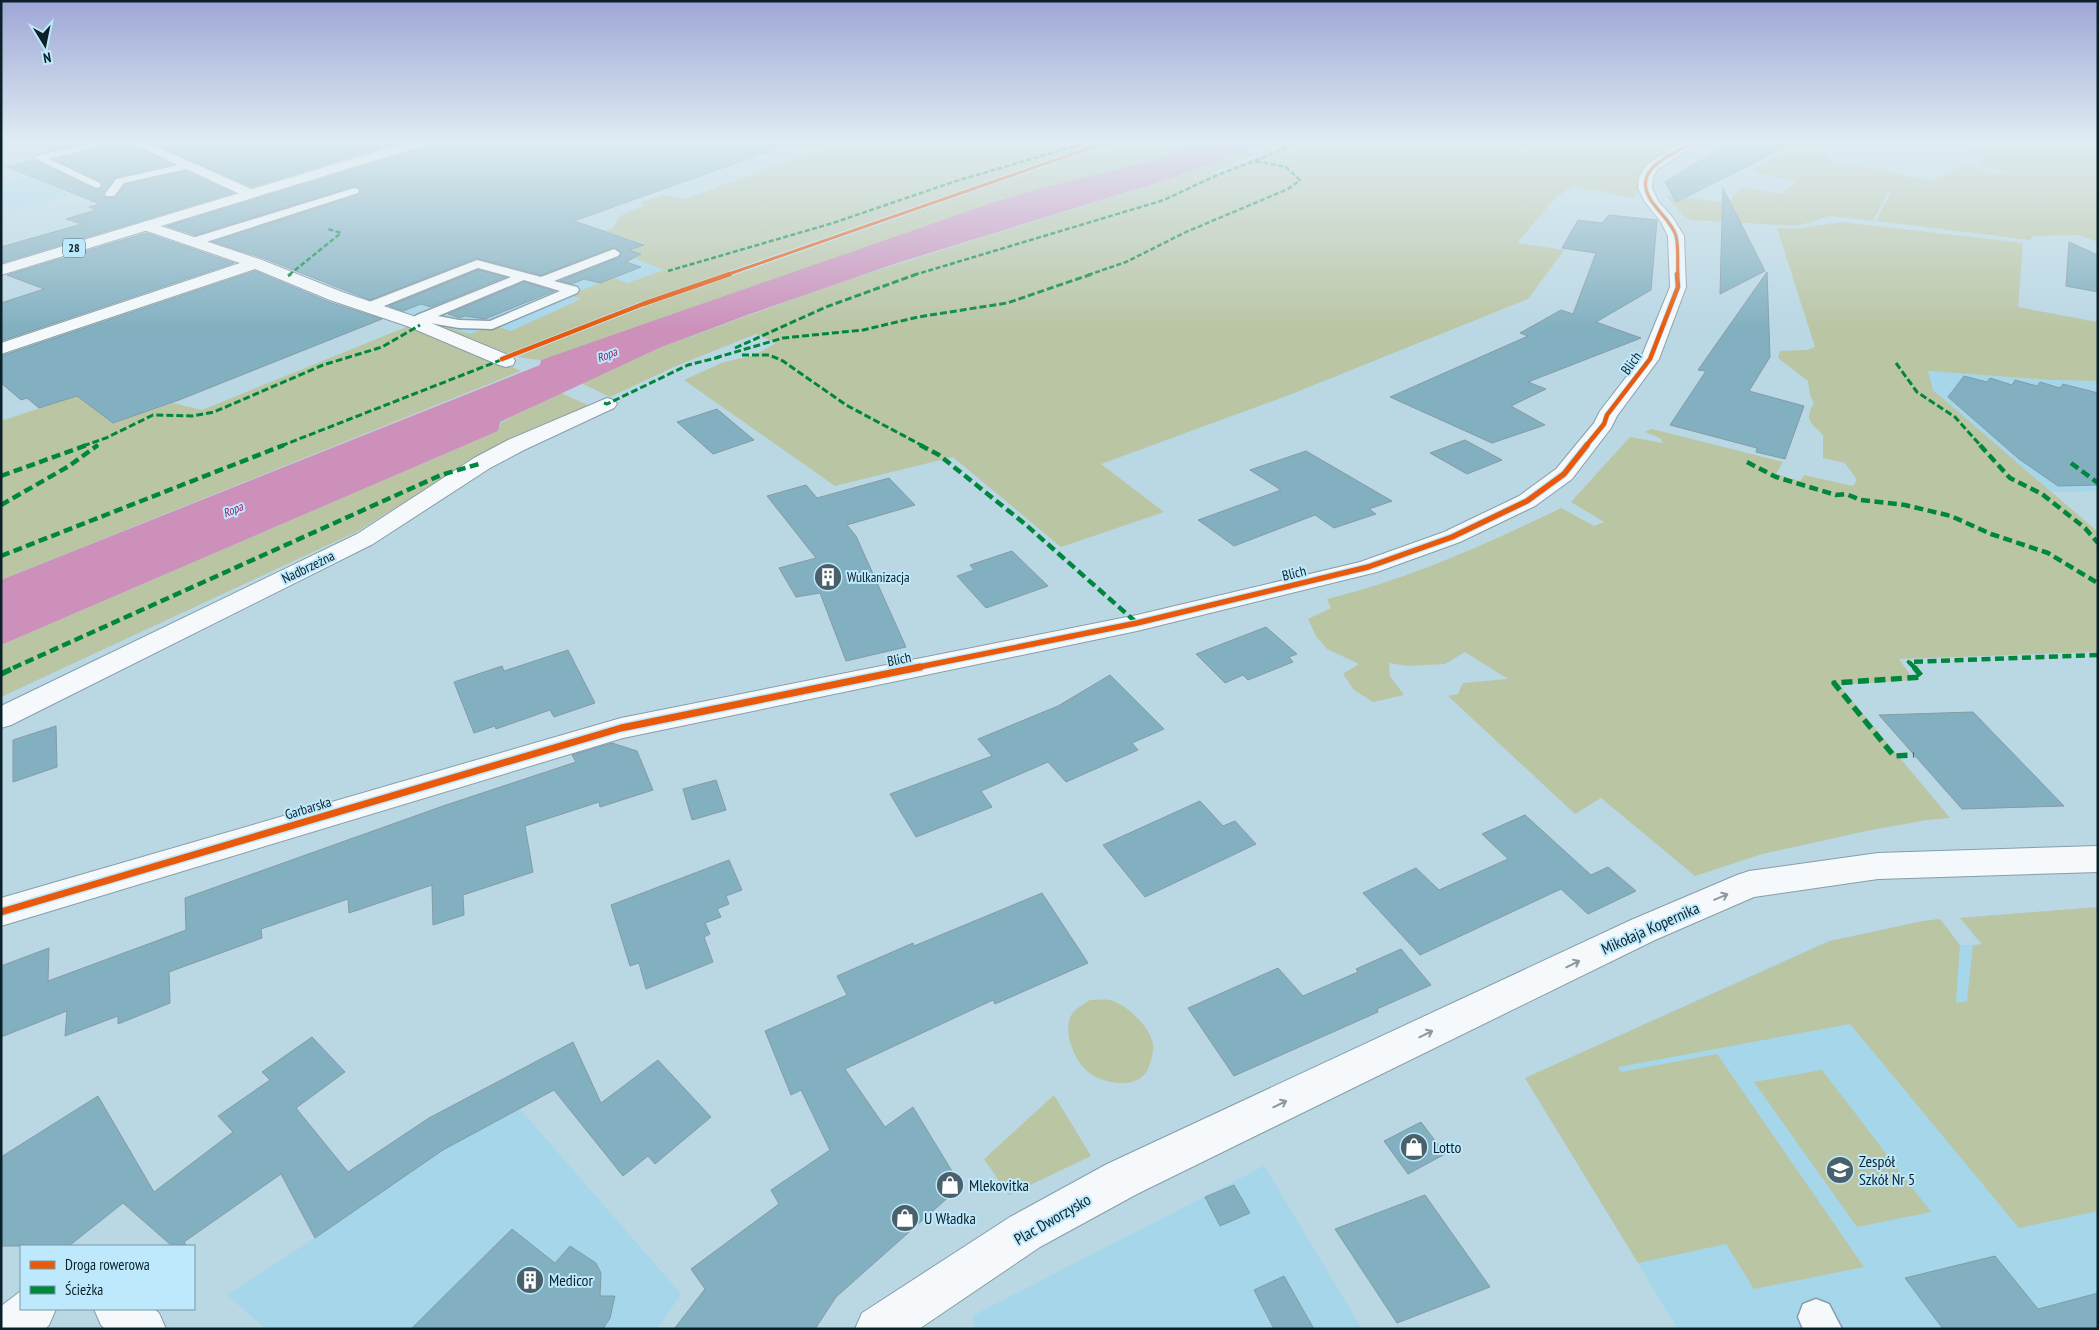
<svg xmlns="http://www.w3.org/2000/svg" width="2099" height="1330" font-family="'PT Sans Narrow',sans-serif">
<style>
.built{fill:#a6d6ea}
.green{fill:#bac5a4;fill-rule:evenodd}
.water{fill:#cc90bb}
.building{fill:#82b0c0;stroke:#849ba5}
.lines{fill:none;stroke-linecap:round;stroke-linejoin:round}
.service-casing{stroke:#879ea8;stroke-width:3}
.minor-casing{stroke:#879ea8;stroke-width:2}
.secondary-casing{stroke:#879ea8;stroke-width:2}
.primary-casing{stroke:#879ea8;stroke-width:2}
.service{fill:#f5f9fb;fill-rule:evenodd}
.minor{fill:#f5f9fb;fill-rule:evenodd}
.secondary{fill:#f5f9fb;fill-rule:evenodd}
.primary{fill:#f5f9fb;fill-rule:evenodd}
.quiet-far3{stroke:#00873e;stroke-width:2.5;stroke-dasharray:5 2.5;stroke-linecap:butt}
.quiet-far2{stroke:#00873e;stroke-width:3;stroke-dasharray:7 3;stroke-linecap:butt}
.quiet-far1{stroke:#00873e;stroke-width:4.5;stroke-dasharray:9 4.5;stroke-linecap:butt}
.quiet{stroke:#00873e;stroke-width:5.5;stroke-dasharray:11 5.5;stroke-linecap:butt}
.cycleway-far3-casing{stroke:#bee9fc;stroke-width:5}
.cycleway-far2-casing{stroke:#bee9fc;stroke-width:6}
.cycleway-far1-casing{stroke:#bee9fc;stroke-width:8}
.cycleway-casing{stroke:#bee9fc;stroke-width:10}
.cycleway-far3{stroke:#e8590c;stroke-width:3}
.cycleway-far2{stroke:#e8590c;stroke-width:4.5}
.cycleway-far1{stroke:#e8590c;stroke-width:5.5}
.cycleway{stroke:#e8590c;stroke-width:7}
.oneway{stroke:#8c989c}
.labels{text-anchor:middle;stroke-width:4;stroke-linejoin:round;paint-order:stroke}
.shield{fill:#bee9fc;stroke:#415d68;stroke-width:1}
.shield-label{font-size:12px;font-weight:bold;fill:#0b2129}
.far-water-label{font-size:12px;font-style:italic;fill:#931e6a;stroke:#bee9fc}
.street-label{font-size:14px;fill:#0b2129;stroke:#bee9fc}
.poi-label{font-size:14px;fill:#0b2129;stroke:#bee9fc;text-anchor:start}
.near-street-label{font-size:16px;fill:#0b2129;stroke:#bee9fc}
.near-poi-label{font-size:16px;fill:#0b2129;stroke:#bee9fc;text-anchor:start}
</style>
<rect width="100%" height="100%" fill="#bad7e4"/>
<!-- built -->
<path class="built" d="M29,176L70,195L1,212V183Z
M497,219L591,236L605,231L646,245L633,250L644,254L640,258L665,269L626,283L585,290L571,295L582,298L511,331L493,325L470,334L443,326L439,327L317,285Z
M1928,371L2052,380L2098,381V491L2052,492L1933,390Z
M2098,907V1329H1678L1525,1078L1828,941L1923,921L1940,919L1960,945H1981L1960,918Z
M519,1108L681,1294L657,1329H266L227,1295L315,1238L443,1150Z
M1264,1166L1362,1329H974L973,1317L982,1311Z"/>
<!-- green -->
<path class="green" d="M841,142H1198L1147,162L541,360C505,358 473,341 439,327L443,326L470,334L493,325L511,331L581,299L569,295L614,278L627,283L664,270L636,259L639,258L635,257L643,254L632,250L646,244L605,231L612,229L620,216L643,206L642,202L663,195L685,199Z
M1268,142C1279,142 1303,146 1311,142H1684C1663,154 1632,163 1638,192L1632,198L1573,186L1556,197L1517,243L1564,250L1528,299L1289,395L1101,464L1164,512L1061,547L953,457L835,486L684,380L724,362L755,355L776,343L756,334L676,366L610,397L581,383L659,348L837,283L1172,178ZM1263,151L1272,152L1214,175L1210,173Z
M1955,142H2098V242L2079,235L2033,236L2030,240L1876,221L1891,192H1888L1873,221L1830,216L1797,226L1691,220L1684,216L1665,195L1728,203L1741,187L1781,194L1796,181L1764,175L1752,170L1781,154L1826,155L1835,164L1877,169L1930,181L1968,165L1986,169L1982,171C1989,175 2001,175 2008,172L1979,165L1983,163L1978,161L1986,155L1949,146Z
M1842,222L2023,243L2018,307L2098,322V381L2052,380L1928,371L1933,390L2098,532V652L1899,659L1914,680L1839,685L1950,818L1927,820L1866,831L1762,854L1695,876L1601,798L1575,814L1448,696L1458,694L1463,683L1508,679L1465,652L1445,664L1408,666L1389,663L1390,676L1404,695L1373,702L1354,690L1343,674L1359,664L1327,649L1316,636L1308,619L1331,608L1327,599C1409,579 1485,545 1561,508L1594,526L1604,522L1571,502L1630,437L1663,443L1660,438L1645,432L1652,429L1783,462L1776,474L1800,481L1804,475L1853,486L1857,480L1845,463L1823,458V435C1810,422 1804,420 1814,403L1810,395L1808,381L1778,358L1780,351L1807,350L1815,347L1777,228L1795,229Z
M416,323L521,371L1,580V421L77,396L113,423L173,403L202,410Z
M561,393L590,406L468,463L356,532L1,697V645L498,431L500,423Z
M2098,907V1211L2019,1228L1850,1024L1618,1067L1621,1072L1717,1054L1864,1267L1754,1289L1726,1244L1638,1263L1525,1078L1830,941L1923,921L1940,919L1960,945L1956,1003L1967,1001L1973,945L1982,944L1960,918Z
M1090,1000C1096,1000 1103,999 1109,1000C1126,1003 1150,1027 1153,1044C1154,1052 1151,1060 1149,1067C1140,1089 1110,1085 1092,1075C1077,1065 1065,1039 1069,1021C1071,1011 1082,1005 1090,1000Z
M1822,1070L1931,1212L1857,1227L1754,1082Z
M1054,1095L1091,1156L1009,1195L984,1159Z"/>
<!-- water -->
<path class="water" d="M1198,142H1268L1172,178L891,265L750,314L659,348L500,422L498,431L1,645V580L540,365L541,360L989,204L1042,188L1147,162Z"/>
<!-- building -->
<path class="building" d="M38,142H87L54,150Z
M119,142H127L172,164L116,177L103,193L106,198L115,197L125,185L186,171L233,193L1,263V247L82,224L66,219L96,210L89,207L100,204L7,167L34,160L96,190L102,188L101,181L55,160Z
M195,142H400L252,187L165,149Z
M430,142H783L784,146L574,221L644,245L629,250L641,254L626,262L641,267L600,283L584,279L572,284L560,281L619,258L622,253L615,247L541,275L476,258L370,300L263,258L213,242L359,195L361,190L354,186L195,235L167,226L427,147Z
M1731,142H1796L1676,202L1665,182Z
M1723,188L1765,271L1720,294L1721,255Z
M1609,215L1657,220L1651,290L1596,322L1641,338L1528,382L1546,389L1511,406L1545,425L1492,443L1390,397L1528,336L1520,333L1561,310L1573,314L1596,253L1562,248L1578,220L1602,223Z
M146,233L234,263L1,341V303L44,289L7,275Z
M2069,242L2098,255V292L2066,286Z
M478,270L505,277L431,307L421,304L403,311L389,306Z
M255,271L329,302L382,319L179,400L113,423L77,396L39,408L27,398L21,400L1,383V356Z
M1767,272L1770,357L1749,391L1804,406L1785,459L1756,452L1757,448L1670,425L1706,371L1698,370Z
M524,282L554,291L485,319L465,316L460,318L448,314Z
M1964,376L1987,382L1990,378L2012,385L2015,380L2037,386L2040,382L2060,388L2063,384L2098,393V485L2058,486L2019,459L1948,397Z
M717,409L754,440L713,454L677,422Z
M1465,440L1502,460L1467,474L1430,453Z
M1306,451L1392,501L1369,509L1376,514L1334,528L1315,515L1234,546L1198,520L1281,490L1250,470Z
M889,478L915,505L847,525L856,536L906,647L846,661L820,593L796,597L779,568L816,558L767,496L806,485L817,498Z
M1012,551L1048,586L986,608L957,576L974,570L970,565Z
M1266,627L1297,654L1289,657L1293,662L1248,680L1243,675L1225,683L1196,654Z
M568,650L595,703L554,717L550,710L496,729L495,726L474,733L454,682L502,666L504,671Z
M1110,675L1164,729L1132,743L1138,750L1066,782L1048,762L981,791L992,807L916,837L890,794L992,756L978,739L1058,706Z
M1973,712L2064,806L1962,809L1879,715Z
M56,726L57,767L13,782V740Z
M612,743L637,751L653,790L600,807L599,802L525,826L533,872L463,895L464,915L433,925L432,885L349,913L348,899L261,929L262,938L169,972L170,1003L118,1024V1016L65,1036L67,1011L1,1037V966L49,948L48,981L186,930L185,898L443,806L576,762L572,755Z
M716,780L726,810L692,820L683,789Z
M1200,801L1223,826L1235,821L1256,844L1145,897L1103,845Z
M1525,815L1591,875L1608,867L1636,891L1588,914L1561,889L1420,955L1363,893L1416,868L1439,890L1508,859L1482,834Z
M729,860L742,890L726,896L729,904L717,909L721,917L705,923L710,934L704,937L713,962L646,989L639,963L630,966L611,905Z
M1042,893L1088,963L995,1004L993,1000L845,1069L885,1127L913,1107L961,1186L836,1297L815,1329H674L705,1289L691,1269L779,1204L771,1190L830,1150L801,1090L791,1095L765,1031L847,995L837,976L913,943L914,946Z
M1401,949L1431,985L1377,1009L1378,1012L1234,1076L1188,1008L1278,968L1303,996L1358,972L1356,969Z
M312,1037L345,1072L296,1108L348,1172L429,1118L573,1042L601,1103L658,1060L711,1117L655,1164L648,1156L623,1176L554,1090L443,1150L315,1238L281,1174L184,1242L187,1246H172L123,1203L69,1246H1V1157L98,1096L154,1192L233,1132L218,1116L270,1080L262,1072Z
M1421,1122L1445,1154L1408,1174L1384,1141Z
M1234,1185L1250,1213L1220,1226L1205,1197Z
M1425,1195L1490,1287L1397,1323L1335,1229Z
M512,1229L555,1263L570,1246L596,1263L601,1273L600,1296H615L610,1318L603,1329H411Z
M1995,1256L2038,1309L2098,1293V1329H1943L1905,1278Z
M1284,1276L1314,1329H1274L1254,1290Z"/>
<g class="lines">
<defs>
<path id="service" d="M97,142H117L49,159L100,183L101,185L100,187L96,188L34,158L39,155Z
M187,163L191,164L192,166L191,168L124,183L114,196H106L105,194L116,179Z
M354,188L358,189L359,191L358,193L197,245H189L187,242L189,239Z
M614,249L620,253L618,256L554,281L577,287L579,290L577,293L492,329L459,328L424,322L413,326L406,322L417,315L511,277L478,268L374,310L369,311L362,307L364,304L477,260L541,277ZM524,280L560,291L490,321L459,320L438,316Z
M1816,1299L1829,1304L1842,1329H1803L1798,1317L1803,1304Z"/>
<path id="minor" d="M1684,142H1699L1657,170L1653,177L1652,188L1658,201L1673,218L1684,236L1686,287L1659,359L1617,416L1611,428L1572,479L1535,506L1460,542L1377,572L1137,631L623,738L1,926V898L621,718L1137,615L1360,562L1444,532L1519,496L1556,469L1594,423L1600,411L1641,358L1670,287L1668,236L1661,222L1645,202L1638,188L1639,177L1647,164Z
M146,221L262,260L342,292L419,318L513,357L515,361L513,365L506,367L499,365L407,326L330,300L255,269L1,354V343L240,263L141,229L138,226L141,223Z
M607,398L614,400L617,404L614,408L524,450L490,468L373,544L11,725L1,728V706L357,534L474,458L508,440Z
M2098,846V872L1878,879L1754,897L1655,940L1137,1194L1040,1247L919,1329H855L862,1313L1010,1217L1107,1164L1631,920L1737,875L1749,871L1878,853Z
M21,1291V1309H56L49,1325L45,1329H1V1306Z
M94,1309H154L159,1313L166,1329H105L101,1325Z"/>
<path id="secondary" d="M129,142H146L256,191L258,194L256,197H246Z"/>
<path id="primary" d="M408,142H428L426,145L1,275V265Z"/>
</defs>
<!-- service casing -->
<use href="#service" class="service-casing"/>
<!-- minor casing -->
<use href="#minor" class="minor-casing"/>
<!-- secondary casing -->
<use href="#secondary" class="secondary-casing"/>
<!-- primary casing -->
<use href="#primary" class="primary-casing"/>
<!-- service -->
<use href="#service" class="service"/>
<!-- minor -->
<use href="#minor" class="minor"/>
<!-- secondary -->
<use href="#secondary" class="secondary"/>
<!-- primary -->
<use href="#primary" class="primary"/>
<!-- quiet-far3 -->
<path class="quiet-far3" d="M668,271L833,223L956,181L1079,145
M289,275L341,233L328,229
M914,275L1164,200L1215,176L1282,150L1295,142
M1088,275L1126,262L1186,232L1288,189L1300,180L1286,167L1255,161"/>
<!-- quiet-far2 -->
<path class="quiet-far2" d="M288,276L291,274
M735,348L826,307L917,274
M742,355H769L783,361L846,405L923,446
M715,358L783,338L863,330L918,317L1007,303L1092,274
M1896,363L1917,392L1955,417L1981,446
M604,403L607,404L688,365L720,357
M83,446L106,438L153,415L192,416L214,412L323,365L382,347L420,325
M96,446L98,445
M281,446L506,358"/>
<!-- quiet-far1 -->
<path class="quiet-far1" d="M920,445L939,455L1025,524L1137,623
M1980,445L2010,478L2042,494L2085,528L2098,543
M1747,462L1776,477L1836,495L1846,494L1861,500L1905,505L1951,516L1991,534L2048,553L2096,582
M2071,463L2098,483
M1,476L87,445
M1,505L69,466L98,445
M1,556L284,445
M13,668L441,475L482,463
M1915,668L1909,662L2098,655"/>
<!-- quiet -->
<path class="quiet" d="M1914,667L1922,677L1834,683L1894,756L1914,755
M1,674L16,667"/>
<defs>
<path id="cycleway-far3" d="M726,275L1107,142
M1678,275C1677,263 1679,248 1676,236C1673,225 1663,216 1656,207C1626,172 1666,158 1693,142"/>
<path id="cycleway-far2" d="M502,359L643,304L730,274
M1586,446L1604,424L1607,415L1650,359L1678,287L1677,274"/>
<path id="cycleway-far1" d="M914,668L1137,623L1368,567L1452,537L1527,501L1564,474L1587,445"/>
<path id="cycleway" d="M1,912L621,728L920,667"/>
</defs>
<!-- cycleway-far3 casing -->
<use href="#cycleway-far3" class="cycleway-far3-casing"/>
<!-- cycleway-far2 casing -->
<use href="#cycleway-far2" class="cycleway-far2-casing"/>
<!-- cycleway-far1 casing -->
<use href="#cycleway-far1" class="cycleway-far1-casing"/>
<!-- cycleway casing -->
<use href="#cycleway" class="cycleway-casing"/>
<!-- cycleway-far3 -->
<use href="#cycleway-far3" class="cycleway-far3"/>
<!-- cycleway-far2 -->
<use href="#cycleway-far2" class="cycleway-far2"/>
<!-- cycleway-far1 -->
<use href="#cycleway-far1" class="cycleway-far1"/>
<!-- cycleway -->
<use href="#cycleway" class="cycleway"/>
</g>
<!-- one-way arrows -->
<defs><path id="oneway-shaft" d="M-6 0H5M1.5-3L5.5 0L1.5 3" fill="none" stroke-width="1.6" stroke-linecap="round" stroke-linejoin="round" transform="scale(1.25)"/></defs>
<g class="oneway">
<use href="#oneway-shaft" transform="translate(1721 897) rotate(-23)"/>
<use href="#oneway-shaft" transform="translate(1573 964) rotate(-26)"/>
<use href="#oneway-shaft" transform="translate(1426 1034) rotate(-26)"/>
<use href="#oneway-shaft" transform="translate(1280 1104) rotate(-26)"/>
</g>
<!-- sky -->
<linearGradient id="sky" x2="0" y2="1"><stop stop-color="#9da6d6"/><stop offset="0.43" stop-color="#e0edf3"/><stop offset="1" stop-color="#e0edf3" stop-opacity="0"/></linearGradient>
<rect width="2099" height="329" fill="url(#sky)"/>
<!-- icons -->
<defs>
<symbol id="building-disc" viewBox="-11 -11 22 22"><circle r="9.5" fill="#48616a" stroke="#bee9fc"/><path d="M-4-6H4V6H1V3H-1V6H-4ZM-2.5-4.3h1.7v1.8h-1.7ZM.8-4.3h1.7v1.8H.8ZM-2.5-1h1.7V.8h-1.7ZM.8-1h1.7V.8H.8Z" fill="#fff"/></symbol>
<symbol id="shop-disc" viewBox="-11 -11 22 22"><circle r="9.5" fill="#48616a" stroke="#bee9fc"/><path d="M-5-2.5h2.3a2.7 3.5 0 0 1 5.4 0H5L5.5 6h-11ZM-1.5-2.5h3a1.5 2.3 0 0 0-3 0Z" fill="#fff"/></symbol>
<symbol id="school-disc" viewBox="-11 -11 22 22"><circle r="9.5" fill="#48616a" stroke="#bee9fc"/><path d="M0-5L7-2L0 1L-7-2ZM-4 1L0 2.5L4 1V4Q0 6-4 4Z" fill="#fff"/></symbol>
</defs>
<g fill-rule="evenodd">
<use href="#building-disc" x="812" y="561" width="32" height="32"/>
<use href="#shop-disc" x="1398" y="1131" width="32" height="32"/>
<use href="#school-disc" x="1824" y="1154" width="32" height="32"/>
<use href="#shop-disc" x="934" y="1169" width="32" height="32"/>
<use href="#shop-disc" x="889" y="1202" width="32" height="32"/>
<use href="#building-disc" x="514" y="1264" width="32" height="32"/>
</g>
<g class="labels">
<!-- shield labels -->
<rect class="shield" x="63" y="238.5" width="22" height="19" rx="4"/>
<g class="shield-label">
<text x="74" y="252">28</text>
</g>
<!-- far-water labels -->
<g class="far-water-label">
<text transform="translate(607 355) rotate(-22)" y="4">Ropa</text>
<text transform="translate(233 510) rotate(-23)" y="4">Ropa</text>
</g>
<!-- street labels -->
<g class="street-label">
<text transform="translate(1631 363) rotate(-54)" y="5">Blich</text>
<text transform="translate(308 567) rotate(-26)" y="5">Nadbrzeżna</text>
<text transform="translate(1294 573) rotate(-14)" y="5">Blich</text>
<text transform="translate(899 659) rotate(-11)" y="5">Blich</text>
<text transform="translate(308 808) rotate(-17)" y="5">Garbarska</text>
</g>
<!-- poi labels -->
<g class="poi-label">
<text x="847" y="582">Wulkanizacja</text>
</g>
<!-- near-street labels -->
<g class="near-street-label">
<text transform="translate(1650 928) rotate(-24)" y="6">Mikołaja Kopernika</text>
<text transform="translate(1052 1219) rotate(-30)" y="6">Plac Dworzysko</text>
</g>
<!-- near-poi labels -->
<g class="near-poi-label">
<text x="1433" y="1153">Lotto</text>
<text x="1859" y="1167">Zespół<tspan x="1859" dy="18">Szkół Nr 5</tspan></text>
<text x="969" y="1191">Mlekovitka</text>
<text x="924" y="1224">U Władka</text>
<text x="549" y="1286">Medicor</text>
</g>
</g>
<!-- border -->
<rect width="2099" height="1330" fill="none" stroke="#0b2129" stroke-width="5"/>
<!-- legend -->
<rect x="20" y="1245" width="175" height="65" fill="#bee9fc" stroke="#7699a8"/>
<rect x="30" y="1261" width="25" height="8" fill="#e8590c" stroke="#7699a8"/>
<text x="65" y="1270" font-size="15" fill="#0b2129">Droga rowerowa</text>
<rect x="30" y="1286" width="25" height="8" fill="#00873e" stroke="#7699a8"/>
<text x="65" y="1295" font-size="15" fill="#0b2129">Ścieżka</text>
<!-- north arrow -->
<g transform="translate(45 45) rotate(170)" stroke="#bee9fc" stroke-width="4" paint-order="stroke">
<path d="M0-4L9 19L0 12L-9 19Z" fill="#0b2129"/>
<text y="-8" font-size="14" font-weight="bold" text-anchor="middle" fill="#0b2129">N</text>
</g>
</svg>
